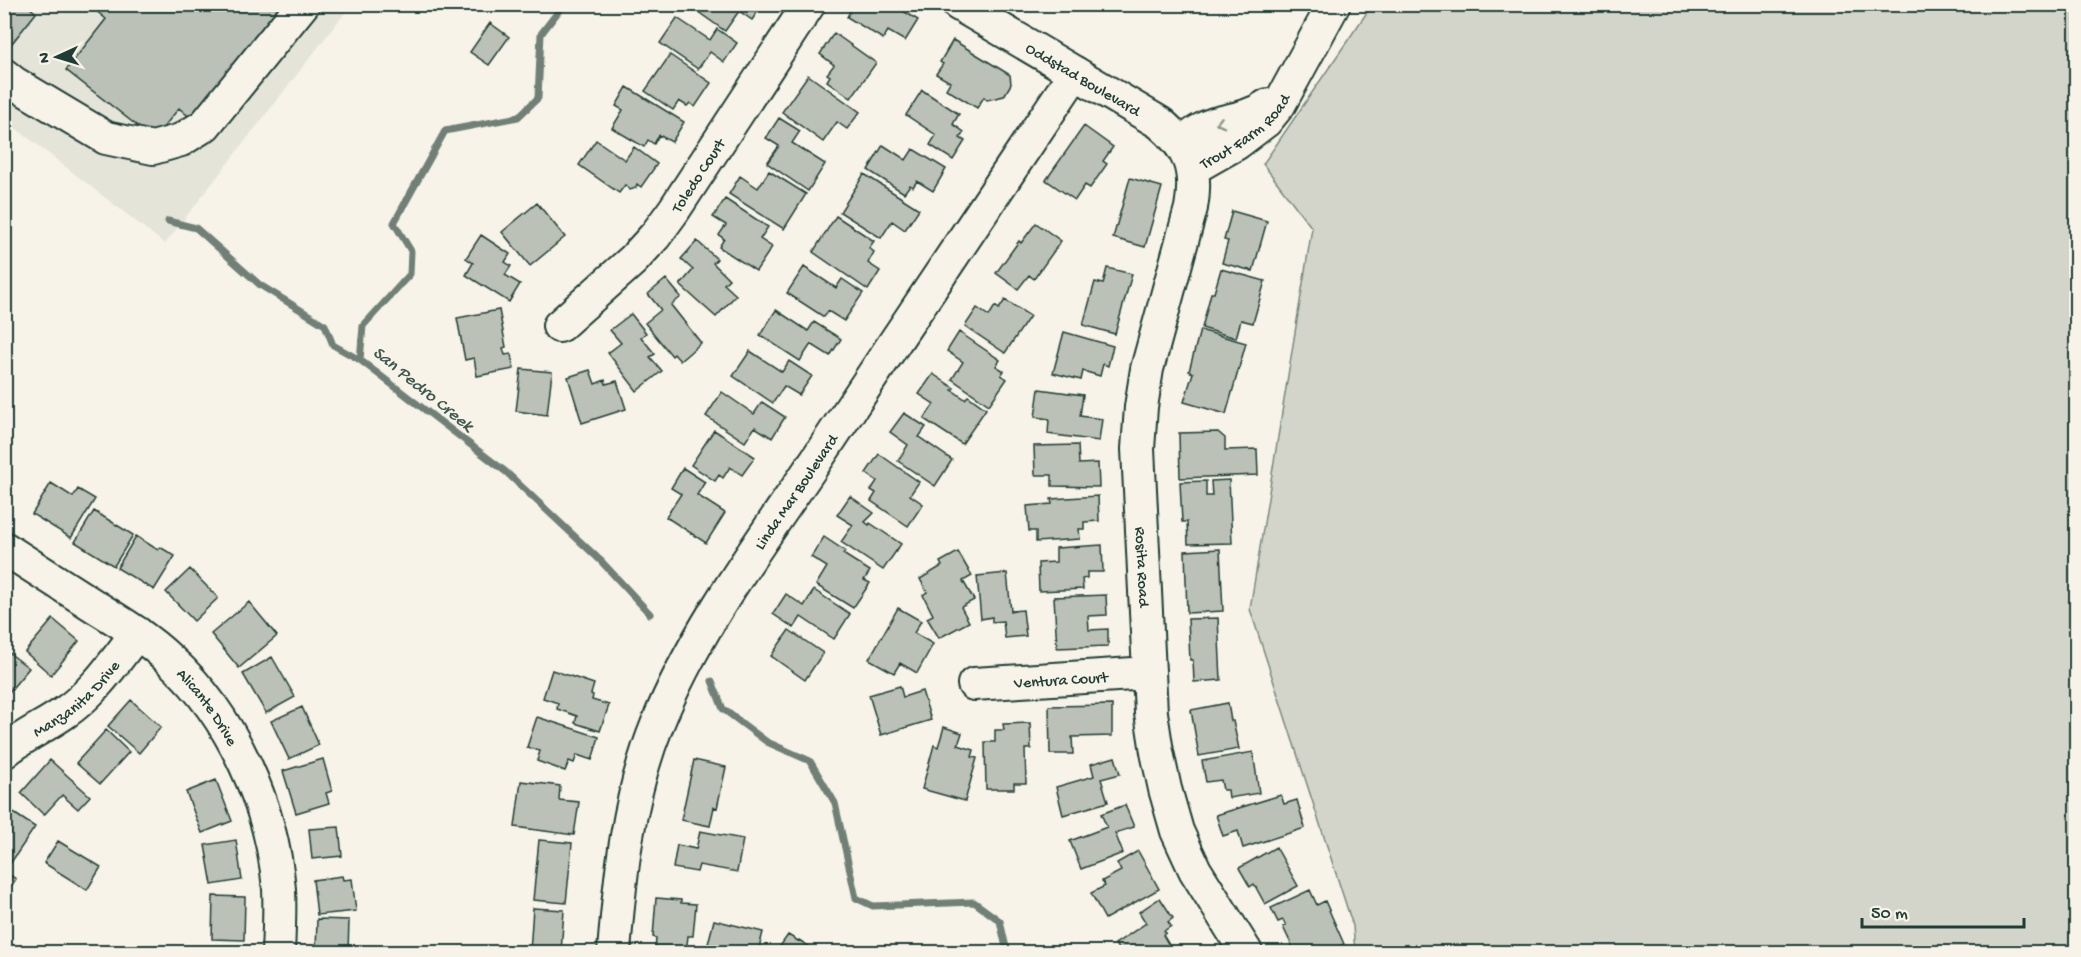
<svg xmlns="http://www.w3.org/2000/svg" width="2081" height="957" font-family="'Gochi Hand',sans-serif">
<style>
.built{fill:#e5e4d9}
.green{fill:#d3d5ca;stroke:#79897f;stroke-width:1.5}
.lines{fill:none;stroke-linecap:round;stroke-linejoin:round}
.stream{stroke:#6f8077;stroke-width:7}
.building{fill:#bbc1b6;stroke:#1f3d34;stroke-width:1.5}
.minor-casing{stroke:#1f3d34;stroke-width:36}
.minor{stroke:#f7f3e8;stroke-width:32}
.oneway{stroke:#8b988e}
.labels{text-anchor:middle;stroke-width:5;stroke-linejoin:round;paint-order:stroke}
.street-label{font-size:16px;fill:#1f3d34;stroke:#f7f3e8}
.water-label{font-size:18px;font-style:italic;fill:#405950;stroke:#f7f3e8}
</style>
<rect width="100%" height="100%" fill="#f7f3e8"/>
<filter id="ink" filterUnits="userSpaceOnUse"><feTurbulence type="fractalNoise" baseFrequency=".0167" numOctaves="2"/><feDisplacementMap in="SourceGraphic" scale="12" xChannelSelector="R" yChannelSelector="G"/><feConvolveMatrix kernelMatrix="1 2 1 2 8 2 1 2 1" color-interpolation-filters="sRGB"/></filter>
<g filter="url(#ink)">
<!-- built -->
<path class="built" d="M4,5H351L165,244L5,120Z"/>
<!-- green -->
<path class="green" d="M1372,5H2076V952H1355L1353,926L1250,609L1312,228L1263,164Z"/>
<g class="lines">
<!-- stream -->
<path class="stream" d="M564,4L541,34L538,98L518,117L445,131L394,223L411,251L410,274L363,326L360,360L506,472L601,561L650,614
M168,221L196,228L260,285L325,325L333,345L360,360
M712,681L723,709L767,742L810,761L835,803L856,898L873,906L974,902L1000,921L1007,952"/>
</g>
<!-- building -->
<path class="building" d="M4,4H26L36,13L4,53Z
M100,4H276L282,9L194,121L179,108L154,139L66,70L106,19L95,10Z
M687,4H763L752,20L739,11L725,31Z
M854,4H892L918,20L905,41L888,31L883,39L847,17Z
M677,18L710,40L717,29L737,43L724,62L710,52L698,69L660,43Z
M490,23L509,37L489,65L470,52Z
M834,33L876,63L851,98L827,81L830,76L827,74L834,65L820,54Z
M953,40L1010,75L1011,84L1004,96L987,100L984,97L977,108L946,89L950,82L936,74L943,64L940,62Z
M670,55L711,83L695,107L690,103L687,106L679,101L673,110L645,91Z
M808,75L860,112L847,129L837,122L823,142L782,112Z
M627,87L684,122L672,142L659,135L654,144L648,140L644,147L612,128L623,110L616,106Z
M922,90L959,114L953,124L964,132L960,138L965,141L953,160L930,145L936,135L906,115Z
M779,118L800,131L792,143L825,164L808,191L767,163L779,146L766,138Z
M1084,126L1113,147L1103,161L1107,164L1090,188L1085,185L1075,200L1046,180Z
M596,140L625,160L634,147L657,164L641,187L637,184L636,188L630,190L625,185L619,193L579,165Z
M883,145L906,160L913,149L946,169L933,191L917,181L913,187L910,185L904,193L868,170Z
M769,171L806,194L784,229L729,194L740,176L758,188Z
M864,174L919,209L905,230L892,221L881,238L840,212Z
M1130,178L1162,187L1145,247L1113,238Z
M725,199L768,227L760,239L772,247L756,271L719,247L724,239L719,235L726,225L713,217Z
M537,203L565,237L530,266L502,232Z
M1232,211L1267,221L1253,271L1222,263L1228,241L1224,240Z
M836,216L874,241L869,248L874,252L868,263L880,271L868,290L813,252Z
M1036,223L1061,241L1034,279L1029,275L1018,289L996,273L1019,241L1021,243Z
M481,235L510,254L505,262L511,266L505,275L520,284L509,302L466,275L473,263L466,258Z
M697,241L717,259L713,263L729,279L724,284L736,295L716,317L680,285L693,270L681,259Z
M804,267L836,288L842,279L863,293L844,321L828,311L824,317L787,293Z
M1107,268L1132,274L1115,334L1083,325L1095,282L1103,284Z
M1221,269L1265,281L1253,323L1241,320L1236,338L1202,328L1211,293H1214Z
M666,279L681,297L671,305L701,343L680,361L674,354L672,356L645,323L661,310L648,294Z
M1005,300L1030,316L1005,353L965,326L977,308L989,316L995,306L999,309Z
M499,310L506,347L503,348L505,355L511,354L514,369L477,376L474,358L465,360L457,318Z
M776,310L808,331L814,322L841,339L830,356L811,344L800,361L760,335Z
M631,314L646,333L641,337L655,354L650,357L662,371L637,391L608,353L621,343L610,330Z
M1200,330L1246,343L1226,414L1184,402L1193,373L1189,371Z
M959,332L1000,360L996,366L1004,371L1001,375L1007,379L989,405L952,379L963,362L947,351Z
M1064,332L1113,346L1108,366L1103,364L1100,376L1083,371L1081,380L1053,373Z
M750,351L782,372L789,361L812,376L799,395L784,386L773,403L733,376Z
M521,369L552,372L547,415L516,411Z
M590,370L595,384L605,380L606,384L617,381L626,409L582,423L568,377Z
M933,374L954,388L952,390L965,399L968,396L986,409L962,444L924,419L934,404L919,394Z
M1039,389L1083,395L1080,416L1102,419L1099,441L1048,434L1049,419L1035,417Z
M722,392L754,414L762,402L785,417L772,438L755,427L745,442L706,416Z
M904,413L926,427L919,437L952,460L935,486L898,461L908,445L890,432Z
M714,430L755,457L742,475L730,467L723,478L719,475L715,481L691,465Z
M1218,432L1225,438V450L1257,449L1258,475L1180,478L1179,433Z
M1078,445L1079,464L1098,463L1099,487L1052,486V475H1035L1034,446Z
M879,454L919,482L910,495L923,504L908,526L871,501L876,493L871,490L877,481L866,473Z
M683,468L705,482L697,495L725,513L706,543L666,517L681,494L671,488Z
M1229,480L1232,543L1188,544L1187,522H1182L1180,482L1206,481V496H1212L1211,481Z
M51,483L73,497L78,489L95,499L71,538L32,514Z
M850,496L874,513L865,522L869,525L870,523L901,544L883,570L841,542L853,525L837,515Z
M1098,496L1099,521L1084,522V529H1079L1080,539L1036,542V531H1029L1027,506L1052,504L1051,499Z
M94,511L133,535L114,566L75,542Z
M136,536L158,550L160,547L175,556L154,590L117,568Z
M824,537L845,551L843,554L870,571L864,580L870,583L853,608L816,585L827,567L811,557Z
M1102,545L1103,572H1087V578L1082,579L1083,589L1039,591L1038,563L1056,562V548Z
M1220,549L1223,611L1187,613L1185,551Z
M958,552L972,576L963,581L974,600L961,607L969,622L939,638L927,618L933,615L923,595L927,592L920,579L942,566L940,562Z
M190,569L218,598L194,621L166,592Z
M1007,573L1011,611L1023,610L1026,636L1005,638L1003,621L992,622V617L981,619L977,576Z
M814,590L850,614L834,639L801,617L794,628L773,614L786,594L804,606Z
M1106,595L1107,615L1088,616L1089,630L1108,629V646L1057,648L1054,597Z
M249,602L277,636L239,668L211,634Z
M898,608L921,621L914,633L933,644L917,673L900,663L894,673L869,659Z
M1218,618L1221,680L1194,682L1193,660H1190L1188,619Z
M53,619L79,641L51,675L25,652Z
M789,630L823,653L805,680L771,656Z
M4,649L29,668L4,698Z
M272,657L295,697L266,713L243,674Z
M552,670L594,684L591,694L593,695L592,700L609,705L600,731L575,723L577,716L557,709L558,703L543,698Z
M900,686L903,697L922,691L931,720L881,735L869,695Z
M131,700L161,727L139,753L108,726Z
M1228,703L1231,721H1233L1239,749L1199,756L1191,710Z
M1112,705V736L1072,737L1073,754H1050L1049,706Z
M302,707L319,745L289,759L271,721Z
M537,717L599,737L592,760L577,755L574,763L569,761L565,771L537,761L540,751L527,747Z
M1030,723L1031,749H1025L1026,783H1014V789H986L985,742H995V730H1004L1003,724Z
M944,727L962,733L958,745L974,750L972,757L977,758L965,801L922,789L934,745L938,747Z
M106,730L129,752L100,784L76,763Z
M1253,752L1259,793L1229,798L1228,790H1223L1221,780L1206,782L1202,761Z
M1115,757L1120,774L1101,779L1108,802L1063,815L1056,787L1094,776L1091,764Z
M323,759L332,791L326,793L329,803L296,813L283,771Z
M50,760L90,796L78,809L62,795L44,815L21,793Z
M694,760L726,767L717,808L714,807L710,826L681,820Z
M216,780L232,821L202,833L186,792Z
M521,781L560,786L559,800L579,802L574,835L515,827Z
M1281,795L1284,804L1297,800L1305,828L1243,848L1238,831L1223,836L1216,815Z
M1125,805L1134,827L1115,833L1123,853L1081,869L1070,841L1107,827L1101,814Z
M9,810L35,827L10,864L4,860V817Z
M339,827L342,856L312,859L309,829Z
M700,831L743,839L737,872L699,865L697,872L673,868L677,845L696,849Z
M236,840L242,880L212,885L205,845Z
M539,840L572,843L566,903L533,900Z
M58,841L101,867L87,890L44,863Z
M1276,847L1298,886L1265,904L1254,884L1250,887L1239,868Z
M1138,851L1159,889L1105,919L1091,893L1105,886L1102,881L1121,871L1117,863Z
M4,871L16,879L4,897Z
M342,876L343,880L352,879L356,911L317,915L313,880Z
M1310,890L1317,905L1325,901L1344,944L1326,952H1295L1283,927L1286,926L1283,920L1278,922L1271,908Z
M213,896L245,897L244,940L212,939Z
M656,898L681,900V903L696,904L693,936H688L686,952H655L656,938L653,937Z
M1160,898L1173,918L1168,922L1171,926L1164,931L1166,933L1163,935L1169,945L1157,952H1120L1115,944L1146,923L1139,912Z
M533,908L564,910L561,952H530Z
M317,919L349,920L348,952H316Z
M714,920L763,932L758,952H706Z
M788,935L798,941L799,940L818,952H776Z
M211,947H244V952H211Z"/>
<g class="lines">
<defs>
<g id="minor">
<path id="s1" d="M958,4L1160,123C1189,148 1198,169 1191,208L1147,369L1141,407L1138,449L1151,713L1157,752L1165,789L1177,831L1195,870L1246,952"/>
<path d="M4,75L14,83L106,138L153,148L181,140L205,125L303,4"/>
<path d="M1181,144C1192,136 1201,128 1214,124C1233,119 1251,117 1268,105"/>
<path id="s2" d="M1193,168L1237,143L1266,121L1279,105L1334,4"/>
<path id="s3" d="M559,326L633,260L655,236L674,210L809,4"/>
<path id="s4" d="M4,548C35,568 66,588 96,607C122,623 148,639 170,660C232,715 272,807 279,889C280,910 279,932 278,952"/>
<path id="s5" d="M974,684L1149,673"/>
<path id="s6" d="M4,752C23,736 44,727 64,713C94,693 115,661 137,633"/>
<path id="s7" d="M614,952C620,875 628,797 657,725C696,628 761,542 819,456C904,328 990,200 1075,73"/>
</g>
</defs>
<!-- minor casing -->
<use href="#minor" class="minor-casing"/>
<!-- minor -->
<use href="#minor" class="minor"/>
</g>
<!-- one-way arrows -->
<defs><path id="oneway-chevron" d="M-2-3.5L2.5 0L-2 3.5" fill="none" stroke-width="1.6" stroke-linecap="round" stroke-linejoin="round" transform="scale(1.5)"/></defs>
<use class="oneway" href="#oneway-chevron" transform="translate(1220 123) rotate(166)"/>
</g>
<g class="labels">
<!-- street labels -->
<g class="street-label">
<text dy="6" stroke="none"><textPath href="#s1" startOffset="146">Oddstad Boulevard</textPath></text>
<text dy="6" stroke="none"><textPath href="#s2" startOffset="64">Trout Farm Road</textPath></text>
<text dy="6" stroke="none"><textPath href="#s3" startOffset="206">Toledo Court</textPath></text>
<text dy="6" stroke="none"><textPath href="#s7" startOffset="504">Linda Mar Boulevard</textPath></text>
<text dy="6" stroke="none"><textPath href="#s1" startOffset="696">Rosita Road</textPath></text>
<text dy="6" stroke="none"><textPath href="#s5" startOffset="87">Ventura Court</textPath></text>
<text dy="6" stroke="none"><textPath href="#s6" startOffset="90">Manzanita Drive</textPath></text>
<text dy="6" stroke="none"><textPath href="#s4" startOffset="261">Alicante Drive</textPath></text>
</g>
<!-- water labels -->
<g class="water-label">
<text transform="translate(424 388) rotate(39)" y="6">San Pedro Creek</text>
</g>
</g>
<!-- margin -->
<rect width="2081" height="957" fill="none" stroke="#f7f3e8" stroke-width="24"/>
<rect x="12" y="12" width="2057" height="933" fill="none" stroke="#1f3d34" stroke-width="2" filter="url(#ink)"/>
<!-- north arrow -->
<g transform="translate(57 57) rotate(266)" stroke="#f7f3e8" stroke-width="4.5" paint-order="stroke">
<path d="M0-4.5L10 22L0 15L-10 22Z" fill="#1f3d34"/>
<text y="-9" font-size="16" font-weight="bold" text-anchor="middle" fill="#1f3d34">N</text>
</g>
<!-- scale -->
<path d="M1862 918v9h162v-9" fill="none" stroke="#1f3d34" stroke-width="3"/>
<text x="1871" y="918" font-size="18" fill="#1f3d34" stroke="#f7f3e8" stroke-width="4.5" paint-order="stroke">50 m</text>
</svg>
